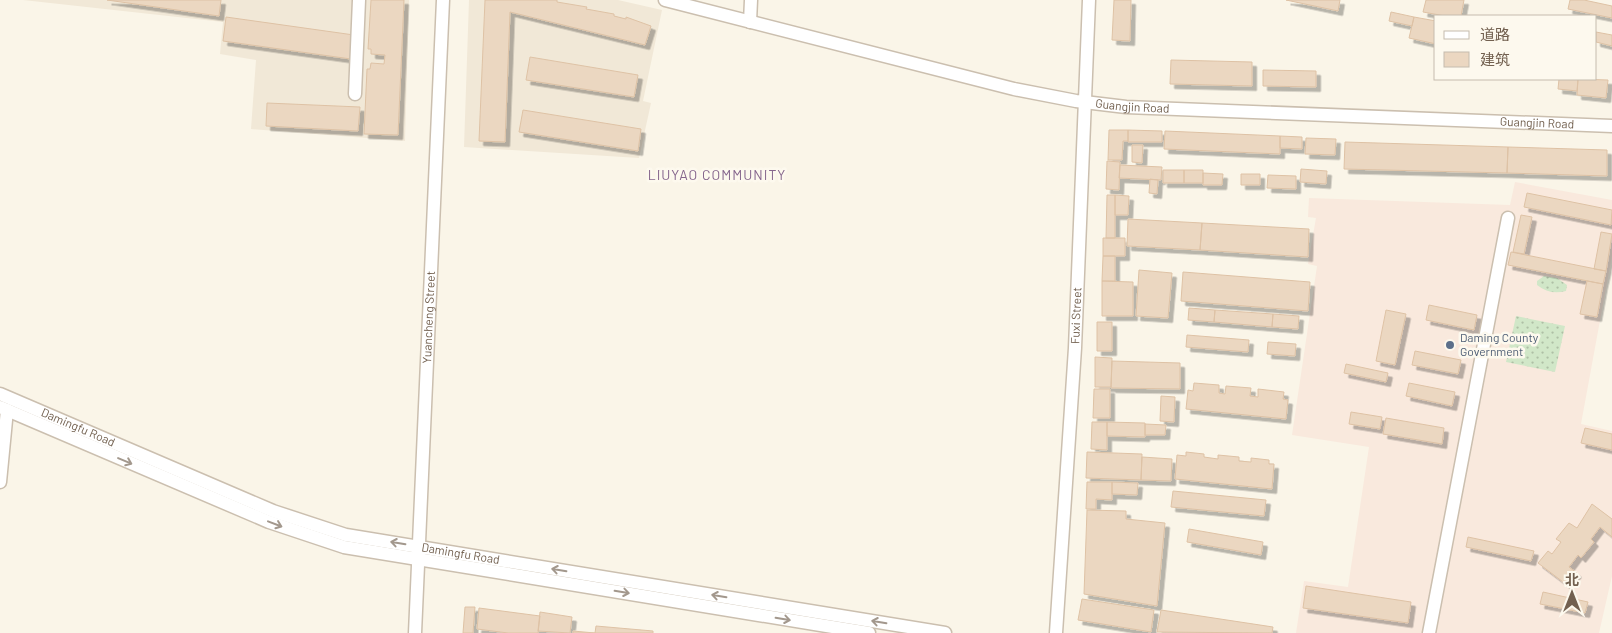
<svg xmlns="http://www.w3.org/2000/svg" width="1612" height="633" font-family="Barlow,'Noto Sans SC',sans-serif">
<style>
.residential{fill:#f1e8d7}
.commercial{fill:#f9e9dd}
.grass{fill:url(#grass-dots)}
.building{fill:#ebd7c1;stroke:#dec2a5;filter:url(#shadow)}
.lines{fill:none;stroke-linecap:round;stroke-linejoin:round}
.minor-casing{stroke:#cbbfaf;stroke-width:15}
.minor{stroke:#fff;stroke-width:12}
.oneway{stroke:#a3988d}
.service-dot{fill:#5c6f8a;stroke:#fdf9ee;stroke-width:2}
.labels{text-anchor:middle;stroke-width:5;stroke-linejoin:round;paint-order:stroke}
.street-label{font-size:12px;fill:#72604f;stroke:#fdf9ee}
.service-label{font-size:12px;fill:#4e5e75;stroke:#fdf9ee;text-anchor:start}
.neighbourhood-label{font-size:14px;letter-spacing:1px;fill:#86668d;stroke:#fdf9ee}
</style>
<defs>
<pattern id="grass-dots" width="8" height="8" patternUnits="userSpaceOnUse" patternTransform="scale(1.25)"><rect width="8" height="8" fill="#d1e7c8"/><path d="M2 2h.1M6 6h.1" fill="none" stroke="#aebfa5" stroke-width="1.8" stroke-linecap="round"/></pattern>
<filter id="shadow"><feDropShadow dx="4.5" dy="4.5" stdDeviation="0" flood-color="#0004"/></filter>
</defs>
<rect width="100%" height="100%" fill="#faf5e8"/>
<!-- residential -->
<path class="residential" d="M23,0H409L405,141L251,129L256,60L220,54L223,22Z
M469,0H618L662,10L643,101L651,103L639,158L464,147Z"/>
<!-- commercial -->
<path class="commercial" d="M1515,182L1612,200V255L1581,424L1612,431V576L1599,633H1296L1304,581L1348,587L1369,447L1292,435L1317,266L1308,264L1316,218L1308,217L1309,198L1510,205Z"/>
<!-- grass -->
<path class="grass" d="M1544,276L1557,278L1567,285L1566,291C1555,294 1546,292 1537,285V281Z
M1516,316L1565,326L1555,372L1506,362Z"/>
<!-- building -->
<path class="building" d="M107,0H221L219,16Z
M371,0H404L398,135L364,134L367,69H370L371,63L384,64L385,55L371,54V49H368Z
M485,0H557V2L587,7L586,9L614,14V16L626,19V17L651,26L645,45L510,12L505,142L479,141Z
M1114,0H1131L1130,41L1112,40Z
M1286,0H1340L1338,11Z
M1426,0H1464L1461,16H1445L1423,12Z
M1570,0H1584L1612,6V18L1568,9Z
M1391,12L1414,17L1412,26L1389,21Z
M226,17L354,35L351,59L223,41Z
M1414,17L1436,21V44L1409,38Z
M1596,32L1612,35V46L1596,42Z
M530,57L638,75L634,97L526,80Z
M1171,60L1252,62V86L1170,84Z
M1263,70L1316,71V87L1263,86Z
M1559,79H1578L1577,91L1558,89Z
M1578,79L1608,80L1606,98L1577,95Z
M267,103L360,107L358,131L266,126Z
M523,110L641,129L638,151L519,132Z
M1109,130H1128V141H1123L1122,160H1108Z
M1128,130L1162,131V142H1128Z
M1165,131L1280,136V154L1164,149Z
M1280,136L1302,137V149L1280,148Z
M1306,138L1336,139L1335,155L1305,154Z
M1345,142L1508,147L1507,173L1344,169Z
M1132,145H1143L1142,163L1132,162Z
M1508,147L1607,150V176L1507,173Z
M1107,161L1120,162L1119,190L1106,189Z
M1120,165L1162,167L1161,180L1119,178Z
M1301,169L1327,171L1326,184L1300,182Z
M1163,170H1184V183H1163Z
M1184,170H1203V183H1184Z
M1203,173L1223,174L1222,185H1203Z
M1241,174H1260V185H1241Z
M1268,175L1296,176V189L1267,188Z
M1150,179L1158,180L1157,194L1149,193Z
M1527,193L1612,210L1611,225L1524,207Z
M1107,195H1115V238H1106Z
M1115,195L1129,196L1128,215H1115Z
M1521,215L1532,217L1524,254L1513,252Z
M1128,219L1202,223L1200,250L1127,246Z
M1202,223L1309,229L1308,257L1200,250Z
M1601,232L1612,234L1606,271L1594,269Z
M1103,238H1125V256H1103Z
M1511,252L1606,271L1603,284L1508,265Z
M1103,256H1115V281H1102Z
M1139,270L1172,273L1168,318L1136,316Z
M1183,272L1310,282L1308,311L1181,301Z
M1102,281L1133,282V316H1102Z
M1587,281L1603,284L1597,317L1580,314Z
M1429,305L1477,315L1474,330L1426,320Z
M1189,308L1215,310L1214,322L1188,320Z
M1215,310L1273,314L1272,327L1214,322Z
M1386,310L1406,314L1395,365L1376,361Z
M1273,314L1299,316L1298,329L1272,327Z
M1097,322H1112V351H1097Z
M1187,335L1249,340L1248,352L1186,347Z
M1268,342L1296,344L1295,356L1267,354Z
M1415,351L1461,360L1458,374L1412,365Z
M1095,357L1112,358L1111,387H1095Z
M1112,361L1180,363V389L1111,388Z
M1346,364L1388,373L1386,382L1344,373Z
M1194,383L1219,385V393L1225,394L1226,386L1251,388L1250,396L1258,397V389L1284,392L1283,399L1288,400L1286,419L1186,409L1188,390L1193,391Z
M1409,383L1455,392L1452,406L1406,396Z
M1094,389H1110V418H1093Z
M1161,396L1175,397L1174,422L1160,421Z
M1351,412L1382,417L1380,429L1349,424Z
M1386,418L1444,428L1442,444L1383,434Z
M1092,422H1107V450L1091,449Z
M1107,422L1145,423V437L1107,436Z
M1145,424L1166,425L1165,435H1145Z
M1585,428L1612,434V450L1581,443Z
M1087,452L1142,454L1141,480L1086,478Z
M1186,452L1204,454V457L1218,459V455L1239,457V461L1251,462V458L1269,460V464H1274L1272,489L1175,479L1177,455L1186,456Z
M1142,457L1172,459L1171,481L1141,480Z
M1087,482H1112V500L1096,499V509H1086Z
M1112,482L1138,483L1137,495L1112,494Z
M1173,491L1266,500L1264,516L1171,507Z
M1592,504L1612,519V537L1600,527L1591,539L1594,542L1581,558L1578,555L1569,567L1577,573L1567,585L1538,563L1548,551L1552,554L1561,542L1556,539L1569,523L1577,528Z
M1087,510L1126,511V519L1165,523L1157,606L1084,594Z
M1189,529L1263,542L1261,555L1187,542Z
M1468,537L1534,551L1531,561L1466,547Z
M1306,586L1411,602L1408,623L1303,608Z
M1543,592L1588,602L1585,613L1540,604Z
M1082,599L1154,610L1151,632L1078,620Z
M465,607H475L473,633H463Z
M479,608L540,616L538,633H508L477,629Z
M1161,610L1273,627L1272,633L1157,632Z
M540,612L572,617L570,633L538,631Z
M596,626L653,631V633H595Z
M573,631L595,633H573Z"/>
<g class="lines">
<defs>
<g id="minor">
<path id="s1" d="M665,0L1014,89L1076,101L1126,107L1612,126"/>
<path d="M750,22L751,0"/>
<path d="M355,94L359,0"/>
<path id="s2" d="M0,394L273,511L346,535L945,633"/>
<path d="M0,407L269,522L344,547L869,633"/>
<path d="M0,482L7,410"/>
<path id="s3" d="M415,633L443,0"/>
<path id="s4" d="M1056,633L1075,348L1089,0"/>
<path d="M1429,633L1508,218"/>
</g>
</defs>
<!-- minor casing -->
<use href="#minor" class="minor-casing"/>
<!-- minor -->
<use href="#minor" class="minor"/>
</g>
<!-- one-way arrows -->
<defs><path id="oneway-shaft" d="M-6 0H5M1.5-3L5.5 0L1.5 3" fill="none" stroke-width="1.6" stroke-linecap="round" stroke-linejoin="round" transform="scale(1.25)"/></defs>
<g class="oneway">
<use href="#oneway-shaft" transform="translate(125 461) rotate(23)"/>
<use href="#oneway-shaft" transform="translate(275 524) rotate(21)"/>
<use href="#oneway-shaft" transform="translate(398 543) rotate(-171)"/>
<use href="#oneway-shaft" transform="translate(559 570) rotate(-171)"/>
<use href="#oneway-shaft" transform="translate(622 592) rotate(9)"/>
<use href="#oneway-shaft" transform="translate(719 596) rotate(-171)"/>
<use href="#oneway-shaft" transform="translate(783 619) rotate(9)"/>
<use href="#oneway-shaft" transform="translate(879 622) rotate(-171)"/>
</g>
<!-- markers -->
<circle class="service-dot" cx="1450" cy="345" r="5"/>
<g class="labels">
<!-- street labels -->
<g class="street-label">
<text dy="4" stroke="none"><textPath href="#s1" startOffset="480">Guangjin Road</textPath></text>
<text dy="4" stroke="none"><textPath href="#s1" startOffset="885">Guangjin Road</textPath></text>
<text dy="4" stroke="none"><textPath href="#s3" startOffset="316">Yuancheng Street</textPath></text>
<text dy="4" stroke="none"><textPath href="#s4" startOffset="318">Fuxi Street</textPath></text>
<text dy="4" stroke="none"><textPath href="#s2" startOffset="85">Damingfu Road</textPath></text>
<text dy="4" stroke="none"><textPath href="#s2" startOffset="490">Damingfu Road</textPath></text>
</g>
<!-- service labels -->
<g class="service-label">
<text x="1460" y="342">Daming County<tspan x="1460" dy="14">Government</tspan></text>
</g>
<!-- neighbourhood labels -->
<g class="neighbourhood-label">
<text x="717" y="180">LIUYAO COMMUNITY</text>
</g>
</g>
<!-- legend -->
<rect x="1434" y="15" width="162" height="65" fill="#fdf9ee" stroke="#c5bcae"/>
<rect x="1444" y="31" width="25" height="8" fill="#ffffff" stroke="#c5bcae"/>
<text x="1480" y="40" font-size="15" fill="#72604f">道路</text>
<rect x="1444" y="52" width="25" height="15" fill="#ebd7c1" stroke="#c5bcae"/>
<text x="1480" y="65" font-size="15" fill="#72604f">建筑</text>
<!-- north arrow -->
<g transform="translate(1572 593)" stroke="#fdf9ee" stroke-width="4" paint-order="stroke">
<path d="M0-4L9 19L0 12L-9 19Z" fill="#72604f"/>
<text y="-8" font-size="14" font-weight="bold" text-anchor="middle" fill="#72604f">北</text>
</g>
</svg>
